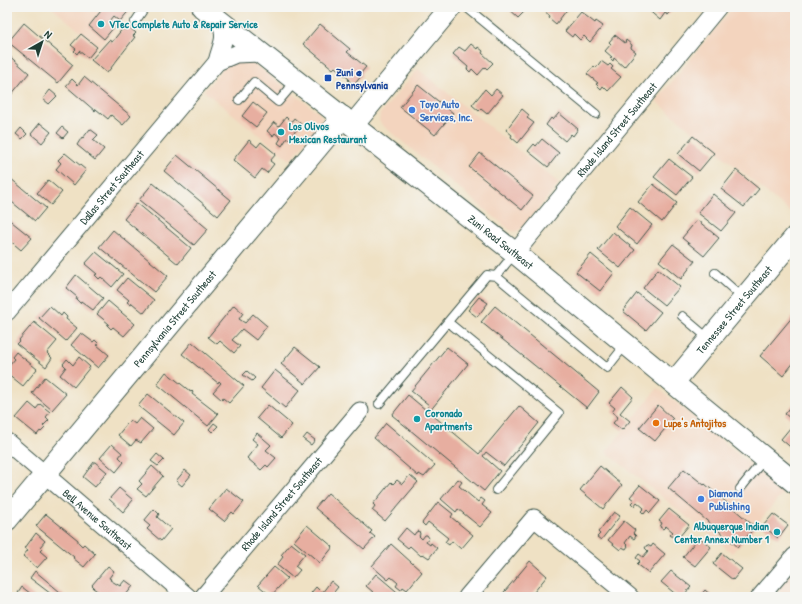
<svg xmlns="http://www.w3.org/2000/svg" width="802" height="604" font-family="'Patrick Hand',sans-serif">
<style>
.built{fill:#f3d4be}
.building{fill:#e7aea0}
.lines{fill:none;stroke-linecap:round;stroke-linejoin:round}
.service-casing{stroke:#3e564a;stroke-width:10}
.minor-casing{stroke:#3e564a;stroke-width:19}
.tertiary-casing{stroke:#3e564a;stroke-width:23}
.service{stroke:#fff;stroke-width:8}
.minor{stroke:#fff;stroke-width:17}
.tertiary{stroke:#fff;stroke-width:21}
.culture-dot{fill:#0f9aa8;stroke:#f6f6f2;stroke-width:1.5}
.transit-dot{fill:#1a4fb4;stroke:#f6f6f2;stroke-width:1.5}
.shop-dot{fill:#3f7fe0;stroke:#f6f6f2;stroke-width:1.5}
.food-dot{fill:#e8710a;stroke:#f6f6f2;stroke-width:1.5}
.labels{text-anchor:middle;stroke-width:3;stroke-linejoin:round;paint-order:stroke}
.culture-label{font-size:11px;font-weight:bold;fill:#0d838f;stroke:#f6f6f2;text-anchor:start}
.transit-label{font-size:11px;font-weight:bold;fill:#164399;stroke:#f6f6f2;text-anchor:start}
.shop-label{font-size:11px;font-weight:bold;fill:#366cbe;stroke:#f6f6f2;text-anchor:start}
.street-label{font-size:11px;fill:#1f3d34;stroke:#f6f6f2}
.food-label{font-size:11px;font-weight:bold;fill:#c56008;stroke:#f6f6f2;text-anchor:start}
</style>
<rect width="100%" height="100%" fill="#f6f6f2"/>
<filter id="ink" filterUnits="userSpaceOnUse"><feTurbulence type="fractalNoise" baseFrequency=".025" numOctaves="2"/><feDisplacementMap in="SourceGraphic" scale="8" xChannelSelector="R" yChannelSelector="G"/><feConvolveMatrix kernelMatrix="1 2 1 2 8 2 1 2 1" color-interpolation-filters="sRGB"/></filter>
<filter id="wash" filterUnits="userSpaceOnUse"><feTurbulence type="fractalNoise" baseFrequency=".012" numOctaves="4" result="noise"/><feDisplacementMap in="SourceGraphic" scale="16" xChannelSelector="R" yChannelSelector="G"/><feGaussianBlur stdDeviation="0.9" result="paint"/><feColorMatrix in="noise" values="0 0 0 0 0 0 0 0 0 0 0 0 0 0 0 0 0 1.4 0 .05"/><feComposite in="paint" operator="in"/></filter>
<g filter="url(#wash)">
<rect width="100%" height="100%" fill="#efe1c4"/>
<!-- built -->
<path class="built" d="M51,7H134L99,47Z
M733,7H795V216L656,101Z
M245,57L318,112L322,117L321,124L290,160L204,91L230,60Z
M418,69L559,183L524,227L515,232L510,230L382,125L379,121L380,114Z
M658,388L784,492L732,553L606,452Z
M795,568V597H787L777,589Z"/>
<g id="blocks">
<!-- building -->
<path class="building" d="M104,7H132L120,21L114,16L110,21L115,26L104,39L89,26Z
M501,7H524L522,9L525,11L518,18L508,9L506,11Z
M546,7H569L556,24L549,18L550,16L543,10Z
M645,7H675L668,15L665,13L660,20Z
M581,12L595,23L596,21L603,26L590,42L584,36L580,40L574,34L572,37L565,31Z
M24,23L73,65L58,83L8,42Z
M320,24L350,49L347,52L366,67L360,74L362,75L354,85L348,80L349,79L335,67L333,69L303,44Z
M129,27L136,33L133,36L135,37L107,73L91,60L109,40L112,42L123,28L126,30Z
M81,34L97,47L88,58L79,51L77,54L74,51L76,49L71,45Z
M615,35L625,43L626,40L632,45L631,48L636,52L624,67L614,58L613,61L610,58L612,57L605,51L611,44L609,42Z
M471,44L477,49L478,47L483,51L482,53L493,63L487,69L485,67L478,75L472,69L470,72L467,69L468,67L453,54L459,47L465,51Z
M7,54L29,73L11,95L7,91Z
M601,61L608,66L610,64L613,67L611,69L621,77L608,91L603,86L601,89L596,84L598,83L587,74L594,66L596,68Z
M84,77L131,116L123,125L111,115L108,119L96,109L95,111L66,86L72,79L78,85Z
M418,85L453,113L435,135L400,107Z
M485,89L491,95L496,89L503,95L487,114L481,109L479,111L472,105Z
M50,90L57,96L49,104L43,99Z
M253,102L267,113L256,127L242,116Z
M522,109L529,115L527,118L534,123L518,143L511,137L512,135L506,130Z
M559,113L578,129L573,136L571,134L565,141L546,125L551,118L553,120Z
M286,117L291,122L294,118L301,124L289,139L287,138L282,146L278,143L281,138L275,133L273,136L267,131L274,122L279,126Z
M40,123L51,132L42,143L31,134Z
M62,127L68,132L63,138L57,133Z
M21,128L27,134L22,139L16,134Z
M90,129L98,135L93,140L104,149L95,160L77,145L82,137L83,138Z
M693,136L714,153L699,171L678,154Z
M542,139L559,153L548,167L528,151L534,144L536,146Z
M249,140L257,147L261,142L276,154L270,161L274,164L267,173L262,169L255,178L233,160Z
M65,153L86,170L74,185L56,169L61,163L58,160Z
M480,153L533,196L522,210L469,167Z
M177,155L231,200L218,216L164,171Z
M669,159L692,177L677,195L654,177Z
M736,170L759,189L744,207L721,189Z
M10,178L46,208L35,221L7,198V181Z
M48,180L62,192L51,205L37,193Z
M153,183L208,229L194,245L139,200Z
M653,184L677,203L662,222L638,202Z
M713,194L736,213L721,231L698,213Z
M137,203L191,248L178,264L124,219Z
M630,207L652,225L637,244L615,226Z
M7,218L32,238L21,250L7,238Z
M697,220L719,238L704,256L682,238Z
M113,230L168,276L154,292L99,247Z
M613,232L635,250L620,268L598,250Z
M673,244L695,261L681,279L659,261Z
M96,252L123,274L112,287L101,277L99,279L95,275L97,274L85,264Z
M591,254L614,273L600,291L576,272Z
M658,269L680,287L664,305L643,288Z
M76,275L103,298L93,310L81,301L80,303L76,299L77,297L66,288Z
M127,278L154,300L144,313L132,303L131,305L127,302L129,300L117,290Z
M637,293L661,312L646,330L623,311Z
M479,297L488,303L477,317L468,310Z
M108,301L135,324L124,336L113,327L111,329L107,325L109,324L97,314Z
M234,305L243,313L239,319L245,323L253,314L267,326L256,340L242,329L232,340L240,346L234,353L220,341L217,344L208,337Z
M50,306L61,316L63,313L67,317L66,319L77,328L66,341L39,318Z
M495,306L599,392L587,408L481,322Z
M794,315L795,316V361L783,376L760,356Z
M34,322L57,341L47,353L52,358L46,367L17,344L20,341L19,340Z
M81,333L93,342L95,340L99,344L97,345L109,355L98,368L71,345Z
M192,342L244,386L229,403L223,398L222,400L213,392L221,383L219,381L218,383L182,354Z
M295,347L320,367L305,384L281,364Z
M447,347L468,364L429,412L479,454L519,406L539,423L504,466L486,452L483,456L500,471L484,491L392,415L408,395L426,410L429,405L411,391Z
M16,352L37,369L23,386L7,373V363L9,365L14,359L12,357Z
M79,357L90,367L74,387L60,375L66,367L63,364L67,359L73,365Z
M275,370L300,390L285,408L261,388Z
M247,371L255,378L252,381L243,375Z
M166,372L191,392L192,391L193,392L192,394L218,414L208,426L157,384Z
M45,377L66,394L52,410L32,393Z
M622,387L633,397L620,413L630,421L622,430L613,423L618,417L612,412L615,408L609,403Z
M148,394L184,423L174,435L138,406Z
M795,402V451L781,439L795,422L785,414Z
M29,403L36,409L40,404L50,412L46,417L49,420L43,426L45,428L41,432L40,431L37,435L16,418Z
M268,405L292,425L281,438L257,418Z
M658,405L673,419L655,441L639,428Z
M140,418L153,429L141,443L136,440L131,446L118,435L130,420L135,424Z
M214,423L218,426L212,432L209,429Z
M386,423L435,465L424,477L419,474L418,476L374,438Z
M257,433L271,445L266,450L276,458L268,467L266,465L261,470L247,458L258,444L252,439Z
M307,434L315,440L311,445L303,439Z
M112,444L122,453L119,457L124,462L116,472L100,458Z
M157,454L164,460L158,466L151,461Z
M94,462H95L107,472L95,487L83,477Z
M152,466L163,476L146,496L137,489L142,484L139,481Z
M600,466L622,485L603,509L580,490Z
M684,469L704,485L705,484L755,527L738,547L668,488Z
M185,470L191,475L182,486L176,481Z
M410,475L418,482L385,521L372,510L375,506L373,504L391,482L393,484L397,480L402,484Z
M458,479L462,482L459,486L478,502L481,498L485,501L482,505L492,513L480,527L458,509L456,512L441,499Z
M640,485L660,501L650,513L647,510L644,514L641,511L644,508L637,502L634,506L631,503L634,500L630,497Z
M119,488L133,500L123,512L109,499Z
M226,488L244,502L234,514L232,512L224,521L209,509Z
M328,493L372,531L370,533L375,537L364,549L315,508Z
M438,502L453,514L451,517L473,535L461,549L452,541L449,545L445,542L448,538L428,522L425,526L422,523Z
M154,509L159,514L157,517L171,529L161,541L147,529L150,526L144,521Z
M669,509L689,525L679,537L676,534L673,537L670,535L673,532L666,526L663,529L660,527L662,523L659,521Z
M614,512L620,516L601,540L597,537L600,534L598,532Z
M46,514L78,540V542L82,546L84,544L95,554L84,567L73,558L74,557L36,526Z
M773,514L788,525L778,538L763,526Z
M624,521L635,530L633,533L636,536L634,539L630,536L625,543L628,546L626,549L622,547L620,550L608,540Z
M307,525L333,547L320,563L294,541Z
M406,528L414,535L416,532L419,531L420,534L419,536L422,539L425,535H427L429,538L426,542L430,545L431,543L437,548L429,558L423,554L421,556L410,546L408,548L397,539Z
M36,533L45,541L40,547L42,549L40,551L47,557L37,568L23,556L28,550L25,548Z
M699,537L711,547L695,566L683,557Z
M291,543L305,554L295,566L300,570L293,578L277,565L283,557L281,555Z
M391,544L422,572L407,590L403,587L401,590L396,586L398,583L391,577L388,580L372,566Z
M653,544L665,554L649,573L637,564L640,561L636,558L639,554L643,557L648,551L645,548L647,545L651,547Z
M722,553L742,569L733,580L713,564Z
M530,561L547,576L530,597H500Z
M108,566L114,571L109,578L111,579L110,580L120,586L125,580L133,586L125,596L124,595L122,597H106L93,588L94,587L92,585Z
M274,567L287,578L271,596L258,585Z
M35,571L66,597H55L30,578Z
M671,571L691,587L682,597H679L661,582Z
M376,574L403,597H379L377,595L375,597H373L371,595L373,592L366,586Z
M331,581L338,587L330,597H315L311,593L316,587L322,593Z
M22,587L35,597H23L18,593Z
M705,590L713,597H699Z"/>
</g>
</g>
<g filter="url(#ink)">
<use href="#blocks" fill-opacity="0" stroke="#3e564a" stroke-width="1"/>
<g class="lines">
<defs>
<path id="service" d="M466,7L596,114
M135,22L145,7
M239,100L254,82L278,102L296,81
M514,254L496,276L607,368L626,344
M715,273L743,298
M682,316L709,339
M448,322L559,413L496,490
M379,404L487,275L496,276
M740,489L765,458"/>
<g id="minor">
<path d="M217,62C221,44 227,41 221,22"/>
<path id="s1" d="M515,253L718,7"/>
<path id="s2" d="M7,312L217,62L236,54L261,53"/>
<path id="s3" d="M7,442L188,597"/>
<path id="s4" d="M203,597L360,411"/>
<path d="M467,597L534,518L630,597"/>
<path d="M760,597L795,556"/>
</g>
<g id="tertiary">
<path id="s5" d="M202,7L515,253L795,483"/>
<path d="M353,125L451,7"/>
<path id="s6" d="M674,382L795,237"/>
<path id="s7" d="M7,520L343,117"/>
</g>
</defs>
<!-- service casing -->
<use href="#service" class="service-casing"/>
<!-- minor casing -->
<use href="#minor" class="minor-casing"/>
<!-- tertiary casing -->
<use href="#tertiary" class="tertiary-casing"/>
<!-- service -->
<use href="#service" class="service"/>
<!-- minor -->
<use href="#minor" class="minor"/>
<!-- tertiary -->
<use href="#tertiary" class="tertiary"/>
</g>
</g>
<!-- markers -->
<g class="culture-dot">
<circle cx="101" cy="24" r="4"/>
<circle cx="281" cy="132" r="4"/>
<circle cx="417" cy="419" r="4"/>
<circle cx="777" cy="532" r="4"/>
</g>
<rect class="transit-dot" x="324" y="74" width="8" height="8" rx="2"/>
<g class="shop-dot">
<circle cx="412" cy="110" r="4"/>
<circle cx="701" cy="499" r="4"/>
</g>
<circle class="food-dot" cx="656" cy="423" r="4"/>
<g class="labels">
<!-- culture labels -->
<g class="culture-label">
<text x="109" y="28">VTec Complete Auto &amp; Repair Service</text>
<text x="289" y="130">Los Olivos<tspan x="289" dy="13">Mexican Restaurant</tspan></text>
<text x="425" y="417">Coronado<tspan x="425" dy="13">Apartments</tspan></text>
<text x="769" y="530" text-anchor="end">Albuquerque Indian<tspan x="769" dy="13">Center Annex Number 1</tspan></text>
</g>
<!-- transit labels -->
<g class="transit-label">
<text x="336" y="76">Zuni @<tspan x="336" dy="13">Pennsylvania</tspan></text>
</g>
<!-- shop labels -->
<g class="shop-label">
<text x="420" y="108">Toyo Auto<tspan x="420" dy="13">Services, Inc.</tspan></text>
<text x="709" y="497">Diamond<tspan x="709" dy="13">Publishing</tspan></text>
</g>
<!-- street labels -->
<g class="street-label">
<text dy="4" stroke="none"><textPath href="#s1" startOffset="160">Rhode Island Street Southeast</textPath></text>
<text dy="4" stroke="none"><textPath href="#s2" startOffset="163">Dallas Street Southeast</textPath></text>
<text dy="4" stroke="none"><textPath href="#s5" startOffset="380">Zuni Road Southeast</textPath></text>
<text dy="4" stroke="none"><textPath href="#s6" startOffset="94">Tennessee Street Southeast</textPath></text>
<text dy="4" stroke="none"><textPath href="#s7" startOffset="262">Pennsylvania Street Southeast</textPath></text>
<text dy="4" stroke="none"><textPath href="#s4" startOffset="122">Rhode Island Street Southeast</textPath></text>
<text dy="4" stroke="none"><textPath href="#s3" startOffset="119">Bell Avenue Southeast</textPath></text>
</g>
<!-- food labels -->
<g class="food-label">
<text x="664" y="427">Lupe's Antojitos</text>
</g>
</g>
<!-- margin -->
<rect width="802" height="604" fill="none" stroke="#f6f6f2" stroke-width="24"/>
<!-- north arrow -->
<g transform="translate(42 42) rotate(39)" stroke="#f6f6f2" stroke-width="3" paint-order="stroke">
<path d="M0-3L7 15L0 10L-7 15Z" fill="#1f3d34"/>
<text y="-6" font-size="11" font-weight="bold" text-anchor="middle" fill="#1f3d34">N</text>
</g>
</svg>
